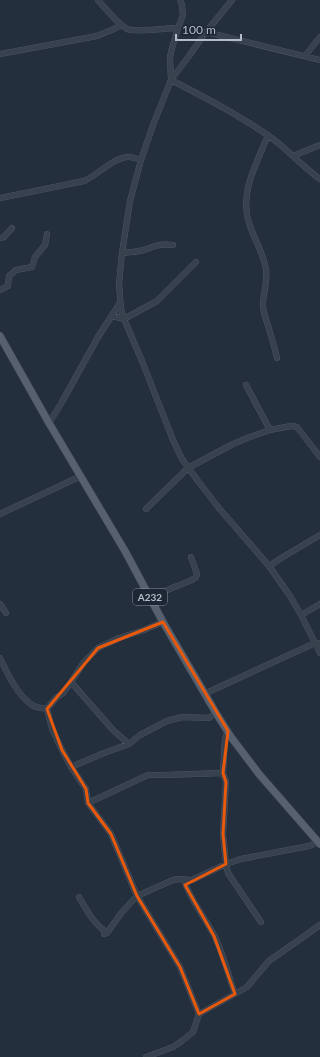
<svg xmlns="http://www.w3.org/2000/svg" width="320" height="1057" font-family="Lato,sans-serif">
<style>
.lines{fill:none;stroke-linecap:round;stroke-linejoin:round}
.minor-casing{stroke:#565f6c;stroke-width:6}
.major-casing{stroke:#414a57;stroke-width:8}
.minor{stroke:#38414e;stroke-width:5.5}
.major{stroke:#56606e;stroke-width:7}
.marked{fill:none;stroke:#e8590c;stroke-width:3;stroke-linejoin:round}
.labels{text-anchor:middle;stroke-width:3;stroke-linejoin:round;paint-order:stroke}
.shield{fill:#1d2633;stroke:#878f9c;stroke-width:1}
.shield-label{font-size:10px;font-weight:bold;fill:#b4bcc9}
</style>
<rect width="100%" height="100%" fill="#242f3e"/>
<g class="lines">
<defs>
<path id="minor" d="M98,0C104,7 120,25 127,29C136,33 167,28 178,28
M180,0L182,5L183,15L178,28L172,48L170,57L171,80L153,125L141,160L130,201L122,253L119,284L121,309L124,319L142,361L173,440L182,459L198,481L218,507L269,566L290,596L301,615L320,653
M232,0L206,32L189,56L171,80C206,98 241,116 273,139C289,151 303,167 320,179
M206,32L320,60
M0,54L97,36L114,29L121,25
M305,56L320,37
M268,135C257,163 239,193 249,223C254,239 263,252 266,269C268,281 263,293 263,305C263,313 267,321 269,329C272,339 275,349 277,358
M293,156L320,145
M0,198L84,181C97,175 116,156 129,157C133,157 137,159 141,160
M0,238L4,237L12,228
M122,253C130,252 137,252 144,250C156,246 160,243 173,245
M0,290L8,286L9,276L16,270L32,267L35,257L45,245L47,234
M112,316L124,319L157,301L196,262
M246,385L270,430
M49,423L62,402L98,337L120,303
M146,509L188,468L231,445L247,438L270,430L291,426L297,427L320,457
M0,514L81,476
M269,566L283,557L320,535
M150,597L192,580L196,577L197,574L191,557
M0,604L6,613
M301,615L320,604
M0,658C7,673 18,696 32,705C36,708 42,708 47,709L56,698L63,693L71,682L84,662L98,648L119,638L144,630L163,622
M71,682L113,730L129,744
M204,694L315,643H320
M47,709L52,729L62,750L71,767L86,789L88,803L111,834L137,896L180,967L199,1014
M228,731L225,739L223,773L226,782L223,834L226,864L228,873L261,922
M71,767L104,753L129,744L140,735L167,721L182,717L209,718L216,713
M88,803L148,775H164L223,773
M184,880C190,900 204,916 214,935C223,953 228,974 235,994
M79,897C87,911 93,923 107,933
M104,934L107,933L122,912L137,896L173,880L178,879L192,880L226,864L241,859L309,846L318,842
M146,1057L173,1047L182,1041L193,1032L199,1014L247,987L269,961L320,925"/>
<path id="major" d="M0,336L49,423L125,551L163,622L216,713L231,737L259,774L320,844"/>
</defs>
<!-- minor casing -->
<use href="#minor" class="minor-casing"/>
<!-- major casing -->
<use href="#major" class="major-casing"/>
<!-- minor -->
<use href="#minor" class="minor"/>
<!-- major -->
<use href="#major" class="major"/>
</g>
<!-- marked area -->
<path class="marked" d="M163,622L228,731L223,773L226,782L223,834L226,864L185,885L214,936L235,994L199,1014L180,967L137,896L111,834L88,803L86,789L62,750L47,709L98,648Z"/>
<g class="labels">
<!-- shield labels -->
<rect class="shield" x="133" y="589" width="34" height="16" rx="3"/>
<g class="shield-label">
<text x="150" y="601">A232</text>
</g>
</g>
<!-- scale -->
<path d="M176 34v6h65v-6" fill="none" stroke="#b4bcc9" stroke-width="2"/>
<text x="182" y="34" font-size="12" fill="#b4bcc9" stroke="#1d2633" stroke-width="3" paint-order="stroke">100 m</text>
</svg>
